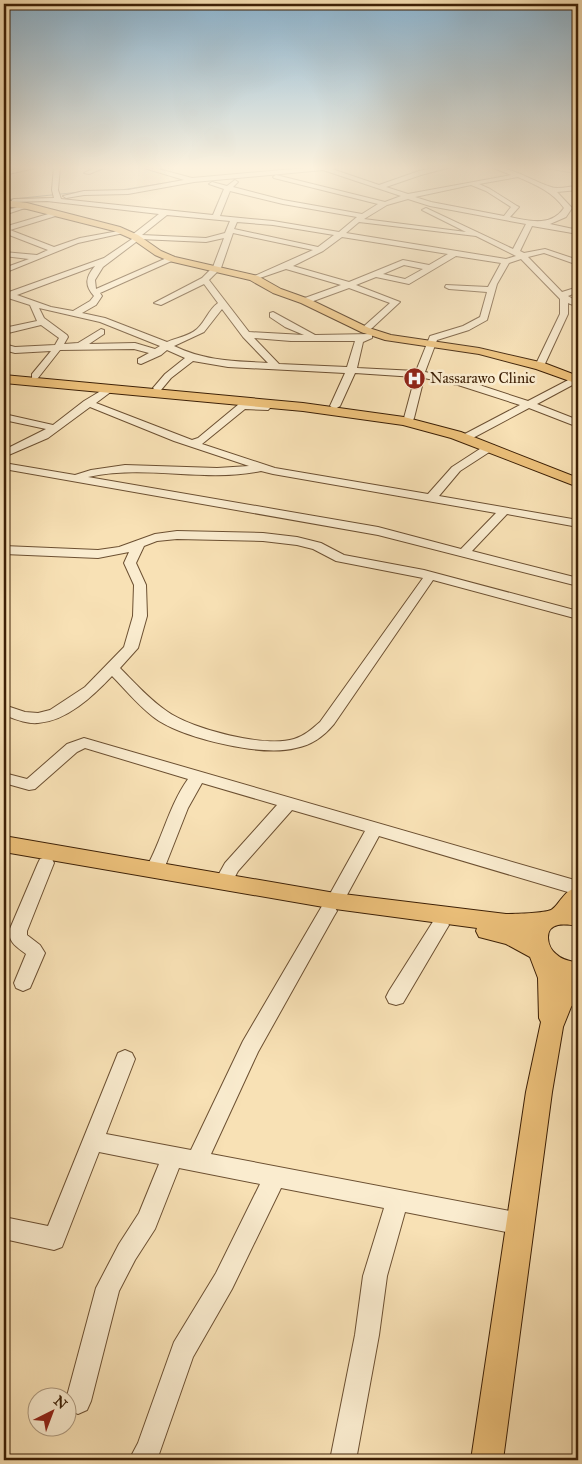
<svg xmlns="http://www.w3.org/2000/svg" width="582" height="1464" font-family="'IM FELL Great Primer',serif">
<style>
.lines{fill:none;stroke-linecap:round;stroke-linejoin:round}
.stream{stroke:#7a7d71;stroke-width:1}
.minor-casing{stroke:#6c5032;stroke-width:2}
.major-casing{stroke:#3d2006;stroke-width:2}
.highway-casing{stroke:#3d2006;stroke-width:2}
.minor{fill:#faeccf;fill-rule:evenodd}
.major{fill:#ecc07a;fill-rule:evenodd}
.highway{fill:#ecc07a;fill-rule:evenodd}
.labels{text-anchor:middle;stroke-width:5;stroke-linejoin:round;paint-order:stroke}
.far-poi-label{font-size:15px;fill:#3d2006;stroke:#faeccf;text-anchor:start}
</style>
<rect width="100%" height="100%" fill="#f8e1b5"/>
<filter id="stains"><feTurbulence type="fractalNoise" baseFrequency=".004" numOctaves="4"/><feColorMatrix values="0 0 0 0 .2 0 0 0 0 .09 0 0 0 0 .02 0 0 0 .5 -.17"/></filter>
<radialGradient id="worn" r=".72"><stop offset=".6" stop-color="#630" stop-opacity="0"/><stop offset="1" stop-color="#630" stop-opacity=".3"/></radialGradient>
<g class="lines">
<!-- stream -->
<path class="stream" d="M538,167L578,174
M121,190L184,180
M4,200L80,192"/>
<defs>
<path id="minor" d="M26,167H39L4,175V171Z
M54,167H60L58,190L61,199L213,215L224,189L209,184L212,182L227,186L235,180L238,182L233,187L283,200L362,214L378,204L274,178L273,177L276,175L385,202L401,196L323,170L194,182L128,194L84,195L66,198L63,196L84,191L128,190L184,180L141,167H151L192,178L317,167H340L332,169L379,185L419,171L439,167H451L421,175L386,187L408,194L511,175L491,167C513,167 530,180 551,187C558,190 570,186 578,186V190L557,192L572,208L566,217L550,224L578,230V234L532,226L520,251L524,253L545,249L578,260V265L544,253L528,257L562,292L578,287V292L568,296L578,302V307L568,303V314L543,368H537L535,366L560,314V299L521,259L509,263L497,284L487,320L469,330L437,340L425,372L464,380L528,401L574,377L578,376V382L537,404L578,420V427L529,408L469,440H461L460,438L461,436L520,405L458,385L424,378L414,418L413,420H405L404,418L415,377L355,373L340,406L335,409L330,406L345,373L228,367L193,361L171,378L161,390H155L153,388L165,374L185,358L167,350L161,355L141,364L138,363V359L149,353L134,349L60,350L38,378H32V374L51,351L15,353L4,350V344L15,347L55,345L59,338L41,325L4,334V328L37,321L30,305L5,297L4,291L9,292L104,258L132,239V235L159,214L47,201L12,202V200L14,199L54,198L52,190ZM518,177C536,185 553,192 564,208C551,227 530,221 510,217L519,207L517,206L490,189L479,184ZM471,185L486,191L511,207L504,216L431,202L415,197ZM230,191L283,204L357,217L339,232L273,221L220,216ZM408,199L430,206L526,224L513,249L426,208L422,210L466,232L364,219L387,205ZM167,215L230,221L225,233L206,238L142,235ZM237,222L273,225L334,235L318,247L234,229ZM359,222L476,236L516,256L506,259L346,233ZM233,233L313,250L250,278L254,280L286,269L341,285L302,299V303H308L349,288L390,303L362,328V332L365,333L372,328L400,302L356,285L376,277L409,284L456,256L501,263L488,287L446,285L445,287L449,289L487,292L480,317L463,326L430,336L416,371L357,368L363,342L372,338V334L315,335L273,312L270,313V317L285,327L304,335L249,332L209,280L221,268ZM342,237L448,254L429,265L403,260L349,282L293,266L323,251ZM224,238L213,267L202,278L154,303L161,305L204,284L218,303C208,310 206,321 197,329C189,336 176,338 167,342L105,318L82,313L96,305L102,296L100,293L176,259L169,257L96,289L95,280L103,267L140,239L206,242ZM404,265L423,269L405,279L383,274ZM95,266C86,277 84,285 94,296L90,301L73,311L51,307L17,295ZM39,308L100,322L160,346L155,349L135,343L89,344L104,334V330L101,329L78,343L64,344L68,337L67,335L44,318ZM222,309L243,337L268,363C233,361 205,361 174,346L204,332ZM254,338L291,341H355L347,367L279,364Z
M97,167H106L89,174L84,173Z
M25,205L31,206L4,215V211Z
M55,212L62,214L10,230L54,247L80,238L124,230L128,232L78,243L4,273V268L29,259L4,256V252L37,255L48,250L4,233V227Z
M109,386L114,389L112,391L96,403L192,440L198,438L239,404L262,405L265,402H273L274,404L268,410L245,409L202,444L275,468L428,494L452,467L486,445H494L495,447L494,449L460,471L439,496L578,520V527L507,514L472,551L578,578V586L378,535L4,469V463L75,475L91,470L125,465L217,468L249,466L174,441L90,407L48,438L4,457V450L46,429L4,420V414L53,425L84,401ZM261,471L273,474L496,513L461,549L378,527L88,477C146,464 204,483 261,471Z
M177,531L263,533L297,537L321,543L344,555L424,570L578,611V619L433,580L334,724C324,736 312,745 296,748C262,757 188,739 159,721C141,709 127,691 112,676C93,696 67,721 38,723C26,724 15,719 4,715V705L25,712L38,713L50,710L85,687L124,647L133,616L134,585L124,563L129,552L98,558L4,554V546L98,550L119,547L155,534ZM177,539L263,541L297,545L313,549L336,561L423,578L320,722C312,729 304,736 294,739C265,748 192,729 168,712C150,700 135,683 120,668L138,648L147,616L146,585L136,563L144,546L157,541Z
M84,738L578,881V895L379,836L341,906L335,908L337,911L334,916L258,1052L211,1154L521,1213L529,1216L532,1224L529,1232L521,1235L405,1212L387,1276L379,1335L356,1460H330L355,1335L363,1276L384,1208L281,1188L232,1289L193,1357L157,1460H129L138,1443L174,1342L216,1273L260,1184L179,1168L155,1229L135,1260L119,1291L91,1401L87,1410L78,1414L69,1410L67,1396L96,1288L119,1244L139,1213L159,1164L99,1152L62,1247L54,1250L4,1239V1217L48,1226L118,1053L125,1050L132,1053L135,1059L106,1134L191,1150L243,1041L322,906L328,904L326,901L365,831L292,810L238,871L230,886L224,888L218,886L215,881L225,863L277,805L202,783L188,808L164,869C159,876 156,877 148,875L145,870C162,841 168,807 188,779L85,748L77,752L35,789L29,790L4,783V773L27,779L67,744Z
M46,857L52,859L54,863L27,931V935L40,945L45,953L30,988L23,991L16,988L14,983L26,954C17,947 9,943 9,931L38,863L40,859Z
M440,918L446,920L449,925L446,930L403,1003L396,1005L389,1003L386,997L389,991L434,920Z"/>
<path id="major" d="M4,200L27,203L120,227L138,235L161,251L175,257L258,276L281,289L309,299L369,328L391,335L479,348L544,363L578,376V384L536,369L479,354L385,340L361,332L301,303L273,293L250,280L169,261L155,255L132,239L114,231L27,209L4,206Z
M4,375L303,403L404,417L461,432L578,478V487L451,438L403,425L303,411L4,383Z
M4,836L335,893L506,914C515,914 544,913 551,910C560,905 562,891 578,887V926C572,925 564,924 558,925C543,928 547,947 556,954C562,960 570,961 578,963V997L571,1007L563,1027L552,1092L503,1460H471L526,1092L541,1022L539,1018L538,978L530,957L506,944L479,937L476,931L477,928L335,909L4,852Z"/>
<path id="highway" d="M568,167H578V171L570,169Z"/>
</defs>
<!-- minor casing -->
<use href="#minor" class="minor-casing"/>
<!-- major casing -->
<use href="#major" class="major-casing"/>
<!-- highway casing -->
<use href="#highway" class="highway-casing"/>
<!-- minor -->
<use href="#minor" class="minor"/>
<!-- major -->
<use href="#major" class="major"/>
<!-- highway -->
<use href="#highway" class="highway"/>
</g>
<!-- sky -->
<linearGradient id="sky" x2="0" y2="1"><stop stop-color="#8cb7d5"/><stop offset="0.45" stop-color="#fcf2de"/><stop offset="1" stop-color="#fcf2de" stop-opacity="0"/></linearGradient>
<rect width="582" height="372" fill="url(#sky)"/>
<!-- icons -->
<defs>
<symbol id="hospital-disc" viewBox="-11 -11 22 22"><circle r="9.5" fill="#8f2418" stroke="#faeccf"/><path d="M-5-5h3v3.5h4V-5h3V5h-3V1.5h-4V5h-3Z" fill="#fff"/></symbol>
</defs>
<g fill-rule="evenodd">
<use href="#hospital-disc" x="402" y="366" width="25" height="25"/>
</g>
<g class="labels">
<!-- far-poi labels -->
<g class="far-poi-label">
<text x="430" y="383">Nassarawo Clinic</text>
</g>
</g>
<!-- margin -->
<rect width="582" height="1464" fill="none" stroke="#f8e1b5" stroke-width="20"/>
<rect x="5" y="5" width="572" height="1454" fill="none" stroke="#3d2006" stroke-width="2.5"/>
<rect x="10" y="10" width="562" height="1444" fill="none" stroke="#3d2006"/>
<!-- north arrow -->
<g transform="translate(52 1412) rotate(42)"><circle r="24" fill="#faeccf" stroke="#ae9a7f"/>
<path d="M0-4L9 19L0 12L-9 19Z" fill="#8f2418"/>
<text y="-8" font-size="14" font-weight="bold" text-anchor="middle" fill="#3d2006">N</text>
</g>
<rect width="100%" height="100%" filter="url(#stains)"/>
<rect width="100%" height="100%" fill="url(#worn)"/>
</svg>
